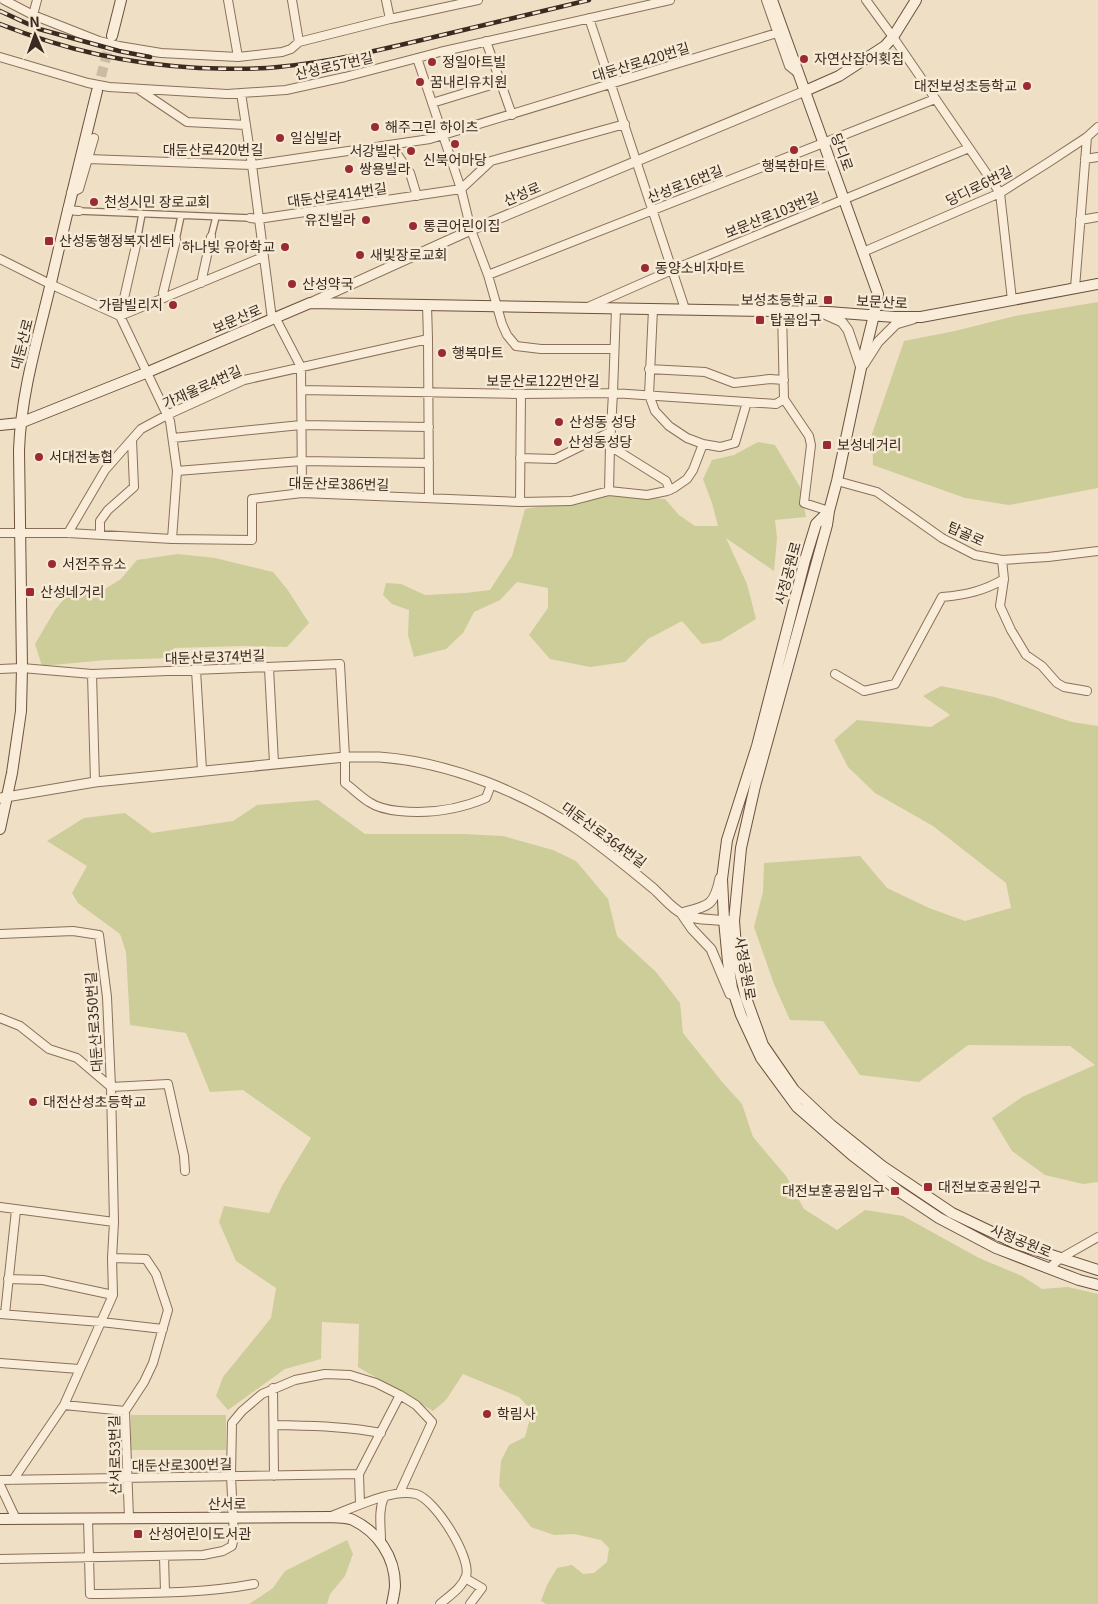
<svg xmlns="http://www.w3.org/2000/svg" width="1098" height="1604" font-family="Georgia,'Noto Sans KR',serif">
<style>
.green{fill:#cccd99}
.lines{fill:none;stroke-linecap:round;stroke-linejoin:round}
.secondary-tunnel{stroke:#cbbba4;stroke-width:10;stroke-dasharray:10 5;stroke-linecap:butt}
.pedestrian-casing{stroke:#8a705b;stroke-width:8}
.minor-casing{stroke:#8a705b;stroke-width:10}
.tertiary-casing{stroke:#8a705b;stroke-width:11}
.secondary-casing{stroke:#6c513e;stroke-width:12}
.pedestrian{stroke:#f9edd9;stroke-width:5.5}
.minor{stroke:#f9edd9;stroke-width:8}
.tertiary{stroke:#f9edd9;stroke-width:9}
.secondary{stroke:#f9edd9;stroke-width:10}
.rail-casing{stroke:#3a2a1f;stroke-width:4.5}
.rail{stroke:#f6ead5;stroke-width:2.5;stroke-dasharray:8;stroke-linecap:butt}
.poi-dot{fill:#9a2a34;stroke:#f6ead5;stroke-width:2}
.labels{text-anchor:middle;stroke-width:5;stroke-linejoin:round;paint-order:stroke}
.poi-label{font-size:14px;fill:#3a2a1f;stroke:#f6ead5;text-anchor:start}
.street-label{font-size:14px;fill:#3a2a1f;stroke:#f6ead5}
</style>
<rect width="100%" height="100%" fill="#efdfc5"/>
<!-- green -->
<path class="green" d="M1098,302V488L1009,505L965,498L873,465L872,434L904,341L955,331L1015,316Z
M758,442L775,445L800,487L806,517L775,520L777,538L774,571L726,538L747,584L756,619L720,641L702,644L682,621L648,639L625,662L590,667L550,659L529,635L548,608V588L517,582L500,600L474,612L463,633L446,649L414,657L408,635L409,610L392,604L383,595L386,583L401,584L425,595L466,593L490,590L512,556L525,509L542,506L579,504L611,494L665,499L679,515L695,526H718L712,503L703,479L712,460L734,455Z
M178,554L215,558L273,572L287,589L309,623L287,647L241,646L174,648L171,658L106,660L42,666L35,644L55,610L69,593L89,583L102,591L121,579L137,560Z
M941,686L994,697L1072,722L1098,726V1182L1083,1184L1045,1175L1012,1151L992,1118L1022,1097L1095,1065L1070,1046L968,1045L919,1082L860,1075L823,1021L790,1020L774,984L754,927L763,892L764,863L860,856L887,888L929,908L965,921L1011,908L1006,883L933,826L875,793L848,767L834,740L857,720L931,727L950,715L923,696Z
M318,800L365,834H463L503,836L553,850L576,861L608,899L617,936L656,972L680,1003L683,1033L723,1083L742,1104L753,1137L786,1176L804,1209L837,1230L865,1210L903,1216L979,1258L1022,1276L1042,1289L1068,1287L1098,1294V1604H546L541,1601L547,1585L557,1568L572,1565L583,1574L594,1573L607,1562L609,1548L601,1540L574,1534L554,1535L531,1527L499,1486L501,1461L509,1445L525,1437L532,1411L519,1397L463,1374L446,1400L433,1411L358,1367L359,1324L322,1322L321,1359L285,1369L228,1410L216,1396L223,1377L271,1318L276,1288L236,1261L219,1222L224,1206L269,1213L282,1186L311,1138L243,1090L210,1092L186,1033L130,1025L126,952L120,934L78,903L72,893L87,866L47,841L84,818L125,813L152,833L233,821L257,805Z
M131,1415H226V1450H131Z
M347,1540L353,1554L345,1576L330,1594L327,1604H249L273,1588L285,1571Z"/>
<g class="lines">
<!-- secondary-tunnel -->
<path class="secondary-tunnel" d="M97,91L112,36"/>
<defs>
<path id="pedestrian" d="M79,211L250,218
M211,237L216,217
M176,240L181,216
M137,241L142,214"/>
<path id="minor" d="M4,0L33,15L99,41L119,46L161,53L238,57L282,52L291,49L299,42L390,19L478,0
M228,0L238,57
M292,0L299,42
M386,0L390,19
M766,0L789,66L799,74
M866,0L893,37L1000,193L1012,300
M33,15L37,0
M589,18L685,309
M486,41L512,115
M0,57L88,83L109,87L227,94L286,90L345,77L440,52L670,0
M417,58L461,189L471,230L488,275L502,324L507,335L516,346L541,349H614
M138,89L187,122L246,125
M241,93L252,165L272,319
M432,103L501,82
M391,145L410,173L417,196
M88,159L252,165L430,139L777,33
M1085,159L1098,157
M71,193L79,189L94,138
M67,210L79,211
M250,218L258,219L461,189L491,161L625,124
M1080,220L1098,217
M137,241L120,316L170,421L177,471L172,539
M863,252L1000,193L1049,162L1087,137L1098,127
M0,259L50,284L120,316L263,257
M488,275L935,99
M201,283L211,237
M1075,288L1087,137
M164,298L163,293L176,240
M427,305L428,339L429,498
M588,307L672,270L969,148
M653,309L649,395L655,411L669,426L687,438L703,444L720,447L735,443L747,402
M782,311L784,399L809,436L811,445L804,503L829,511
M275,317L301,367L302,493
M649,369L705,372L734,383L770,379L784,380
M301,390L521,394L613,393L776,404L784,399
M173,438L301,425L429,427
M610,446L666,481L670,490
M520,458L555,459L610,432
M177,471L301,461L429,463
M837,481L877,492L942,538L975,555L1002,560L1048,557L1098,551
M609,491L610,446L613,393L616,308
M520,502L521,394
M0,533H68L172,539L252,540V499L302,493L520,502L571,501L609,491L647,495L667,491L674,488L687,479L693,470L703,444
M68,533L105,470L141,429L167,415L244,380L428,339
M100,535V521L108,510L134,487L132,440
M1002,560L1004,579L1000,606L1011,630L1026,655L1042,666L1057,683L1064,687L1087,691
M269,668L274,763
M0,669L22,668L92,674L340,664L345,757V783C353,789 361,797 369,802C378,808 389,810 399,811C429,814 458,810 486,798L491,785
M196,670L202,770
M92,674L95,782
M835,674L864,691L895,684L942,597C965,595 984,591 1004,579
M0,934L73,931L99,935L107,997L111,1087L114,1222L112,1258L113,1295L64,1405L13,1480
M0,1018L20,1026L49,1049L77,1058L111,1087L168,1084L184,1156L185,1171
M0,1207L114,1222
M112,1258L146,1259L156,1274L168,1310L153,1363L144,1382L125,1411L129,1518
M1049,1268L1061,1258L1098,1237
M8,1279L43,1280L113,1295
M0,1314L101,1322L163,1329
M5,1314L16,1210
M0,1363L79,1369
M273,1388L274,1476
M64,1405L125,1411
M274,1425C309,1426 346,1426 381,1433
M359,1474L400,1395
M359,1474L360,1504
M0,1480L359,1474
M0,1485L16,1519
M331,1516C354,1508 392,1488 416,1494C435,1499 472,1558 466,1576C462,1588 449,1596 440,1604
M88,1519L90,1594C144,1593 201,1594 254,1584
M381,1541C381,1526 378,1511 384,1497
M164,1556L165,1592
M0,1559L203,1555L223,1551L232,1546L234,1536L231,1476L232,1423L242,1411L262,1394L295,1380L325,1374L350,1375L376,1383L400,1395L416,1405L432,1422L400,1492
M465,1578L482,1588L470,1604"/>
<path id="tertiary" d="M310,303L471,230L805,91
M822,313L842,322L848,330L861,368
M864,364L878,342L896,324L913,319
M0,798L95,782L345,757C357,757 368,757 379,757C449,762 523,792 580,831C605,849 630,869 654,889C663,897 672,909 683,914C697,921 715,919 731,921
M720,878C714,907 708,906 681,913L692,929L711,949L730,994"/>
<path id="secondary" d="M772,0L878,294L874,315L861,368L837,481L829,511L827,525L755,786L741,848L734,921L737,960L746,998L763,1045L794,1090L831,1125L882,1166L952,1213L1017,1244L1098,1270
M112,36L121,0
M805,91L839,76L885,46L893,37L916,0
M0,425L20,423L148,372L310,303L828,312L895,317H921L1098,284
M829,511L816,524L805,560L757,746L727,840L722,879L724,920L728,962L732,988L741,1015L761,1058L797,1107L852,1155L900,1192L939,1218L996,1248L1079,1280L1098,1285
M0,829L12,773L21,711L22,668L19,450C21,394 37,341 50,287C65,221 81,156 97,91
M0,1519L330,1517C337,1518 347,1517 353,1520C378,1532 395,1557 395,1585C395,1591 393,1598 392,1604"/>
</defs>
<!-- pedestrian casing -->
<use href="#pedestrian" class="pedestrian-casing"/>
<!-- minor casing -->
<use href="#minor" class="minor-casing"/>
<!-- tertiary casing -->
<use href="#tertiary" class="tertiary-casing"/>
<!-- secondary casing -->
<use href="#secondary" class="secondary-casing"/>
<!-- pedestrian -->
<use href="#pedestrian" class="pedestrian"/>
<!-- minor -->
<use href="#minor" class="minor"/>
<!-- tertiary -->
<use href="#tertiary" class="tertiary"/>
<!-- secondary -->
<use href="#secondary" class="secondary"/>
<defs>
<path id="rail" d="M0,11L39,29L119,51L150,57
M0,24C66,50 127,64 199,68C225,69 252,70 278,67C330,62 380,50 430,38C483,25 536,13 589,0"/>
</defs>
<!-- rail casing -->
<use href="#rail" class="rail-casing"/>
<!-- rail -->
<use href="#rail" class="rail"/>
</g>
<!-- markers -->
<g class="poi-dot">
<circle cx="804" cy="59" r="5"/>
<circle cx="432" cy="62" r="5"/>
<circle cx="420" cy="82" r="5"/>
<circle cx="1027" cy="86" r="5"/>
<circle cx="375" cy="127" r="5"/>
<circle cx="280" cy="138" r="5"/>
<circle cx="455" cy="144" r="5"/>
<circle cx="794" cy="150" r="5"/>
<circle cx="411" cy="151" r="5"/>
<circle cx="349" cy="169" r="5"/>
<circle cx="94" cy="202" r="5"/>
<circle cx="366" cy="220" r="5"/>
<circle cx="413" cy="226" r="5"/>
<rect x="44" y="236" width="10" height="10" rx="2.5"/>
<circle cx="285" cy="247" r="5"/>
<circle cx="360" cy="255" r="5"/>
<circle cx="645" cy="268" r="5"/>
<circle cx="292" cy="284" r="5"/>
<rect x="823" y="295" width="10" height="10" rx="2.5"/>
<circle cx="173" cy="305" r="5"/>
<rect x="755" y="315" width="10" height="10" rx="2.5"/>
<circle cx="442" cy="353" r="5"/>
<circle cx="559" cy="422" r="5"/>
<circle cx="558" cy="442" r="5"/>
<rect x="822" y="440" width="10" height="10" rx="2.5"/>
<circle cx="39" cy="457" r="5"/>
<circle cx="52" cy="564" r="5"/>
<rect x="25" y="587" width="10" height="10" rx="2.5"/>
<circle cx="33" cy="1102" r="5"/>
<rect x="923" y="1182" width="10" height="10" rx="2.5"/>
<rect x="890" y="1186" width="10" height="10" rx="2.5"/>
<circle cx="487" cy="1414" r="5"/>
<rect x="133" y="1529" width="10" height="10" rx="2.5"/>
</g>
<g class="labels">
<!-- poi labels -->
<g class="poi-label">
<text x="814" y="64">자연산잡어횟집</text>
<text x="442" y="67">정일아트빌</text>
<text x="430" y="87">꿈내리유치원</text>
<text x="1017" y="91" text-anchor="end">대전보성초등학교</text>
<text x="385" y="132">해주그린 하이츠</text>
<text x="290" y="143">일심빌라</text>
<text x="401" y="156" text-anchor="end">서강빌라</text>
<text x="455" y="165" text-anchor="middle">신북어마당</text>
<text x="794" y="171" text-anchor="middle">행복한마트</text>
<text x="359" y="174">쌍용빌라</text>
<text x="104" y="207">천성시민 장로교회</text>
<text x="356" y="225" text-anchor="end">유진빌라</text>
<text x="423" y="231">통큰어린이집</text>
<text x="59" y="246">산성동행정복지센터</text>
<text x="275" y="252" text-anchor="end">하나빛 유아학교</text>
<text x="370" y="260">새빛장로교회</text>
<text x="655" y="273">동양소비자마트</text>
<text x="302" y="289">산성약국</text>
<text x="818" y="305" text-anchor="end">보성초등학교</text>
<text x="163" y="310" text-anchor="end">가람빌리지</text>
<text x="770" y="325">탑골입구</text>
<text x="452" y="358">행복마트</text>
<text x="569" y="427">산성동 성당</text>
<text x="568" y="447">산성동성당</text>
<text x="837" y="450">보성네거리</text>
<text x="49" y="462">서대전농협</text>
<text x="62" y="569">서전주유소</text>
<text x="40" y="597">산성네거리</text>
<text x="43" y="1107">대전산성초등학교</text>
<text x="938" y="1192">대전보호공원입구</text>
<text x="885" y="1196" text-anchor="end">대전보훈공원입구</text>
<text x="497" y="1419">학림사</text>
<text x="148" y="1539">산성어린이도서관</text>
</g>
<!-- street labels -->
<g class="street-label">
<text transform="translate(641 62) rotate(-17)" y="5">대둔산로420번길</text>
<text transform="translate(334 66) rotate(-13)" y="5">산성로57번길</text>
<text x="213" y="155">대둔산로420번길</text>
<text transform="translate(842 152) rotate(70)" y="5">당디로</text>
<text transform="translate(685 184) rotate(-21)" y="5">산성로16번길</text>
<text transform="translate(979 186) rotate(-26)" y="5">당디로6번길</text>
<text transform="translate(522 194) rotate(-23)" y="5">산성로</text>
<text transform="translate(337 195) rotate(-8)" y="5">대둔산로414번길</text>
<text transform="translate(772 215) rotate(-22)" y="5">보문산로103번길</text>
<text transform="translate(882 302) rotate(3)" y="5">보문산로</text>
<text transform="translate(237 319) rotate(-23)" y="5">보문산로</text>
<text transform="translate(22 344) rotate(-76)" y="5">대둔산로</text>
<text x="543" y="386">보문산로122번안길</text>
<text transform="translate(202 387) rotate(-24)" y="5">가재울로4번길</text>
<text transform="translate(339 484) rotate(1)" y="5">대둔산로386번길</text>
<text transform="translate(966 534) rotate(24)" y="5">탑골로</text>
<text transform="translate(788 573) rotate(-75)" y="5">사정공원로</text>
<text transform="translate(215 657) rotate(-2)" y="5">대둔산로374번길</text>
<text transform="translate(604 835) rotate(36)" y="5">대둔산로364번길</text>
<text transform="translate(745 968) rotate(80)" y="5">사정공원로</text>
<text transform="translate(94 1022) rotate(-94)" y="5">대둔산로350번길</text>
<text transform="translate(1021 1241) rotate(22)" y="5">사정공원로</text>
<text transform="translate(115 1455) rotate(-91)" y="5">산서로53번길</text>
<text transform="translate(182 1465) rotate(-1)" y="5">대둔산로300번길</text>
<text x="227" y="1509">산서로</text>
</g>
</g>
<!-- north arrow -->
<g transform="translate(35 35) rotate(358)" stroke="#f6ead5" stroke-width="4" paint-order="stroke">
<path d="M0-4L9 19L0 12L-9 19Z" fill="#3a2a1f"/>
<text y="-8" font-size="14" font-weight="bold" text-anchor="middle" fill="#3a2a1f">N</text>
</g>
</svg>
